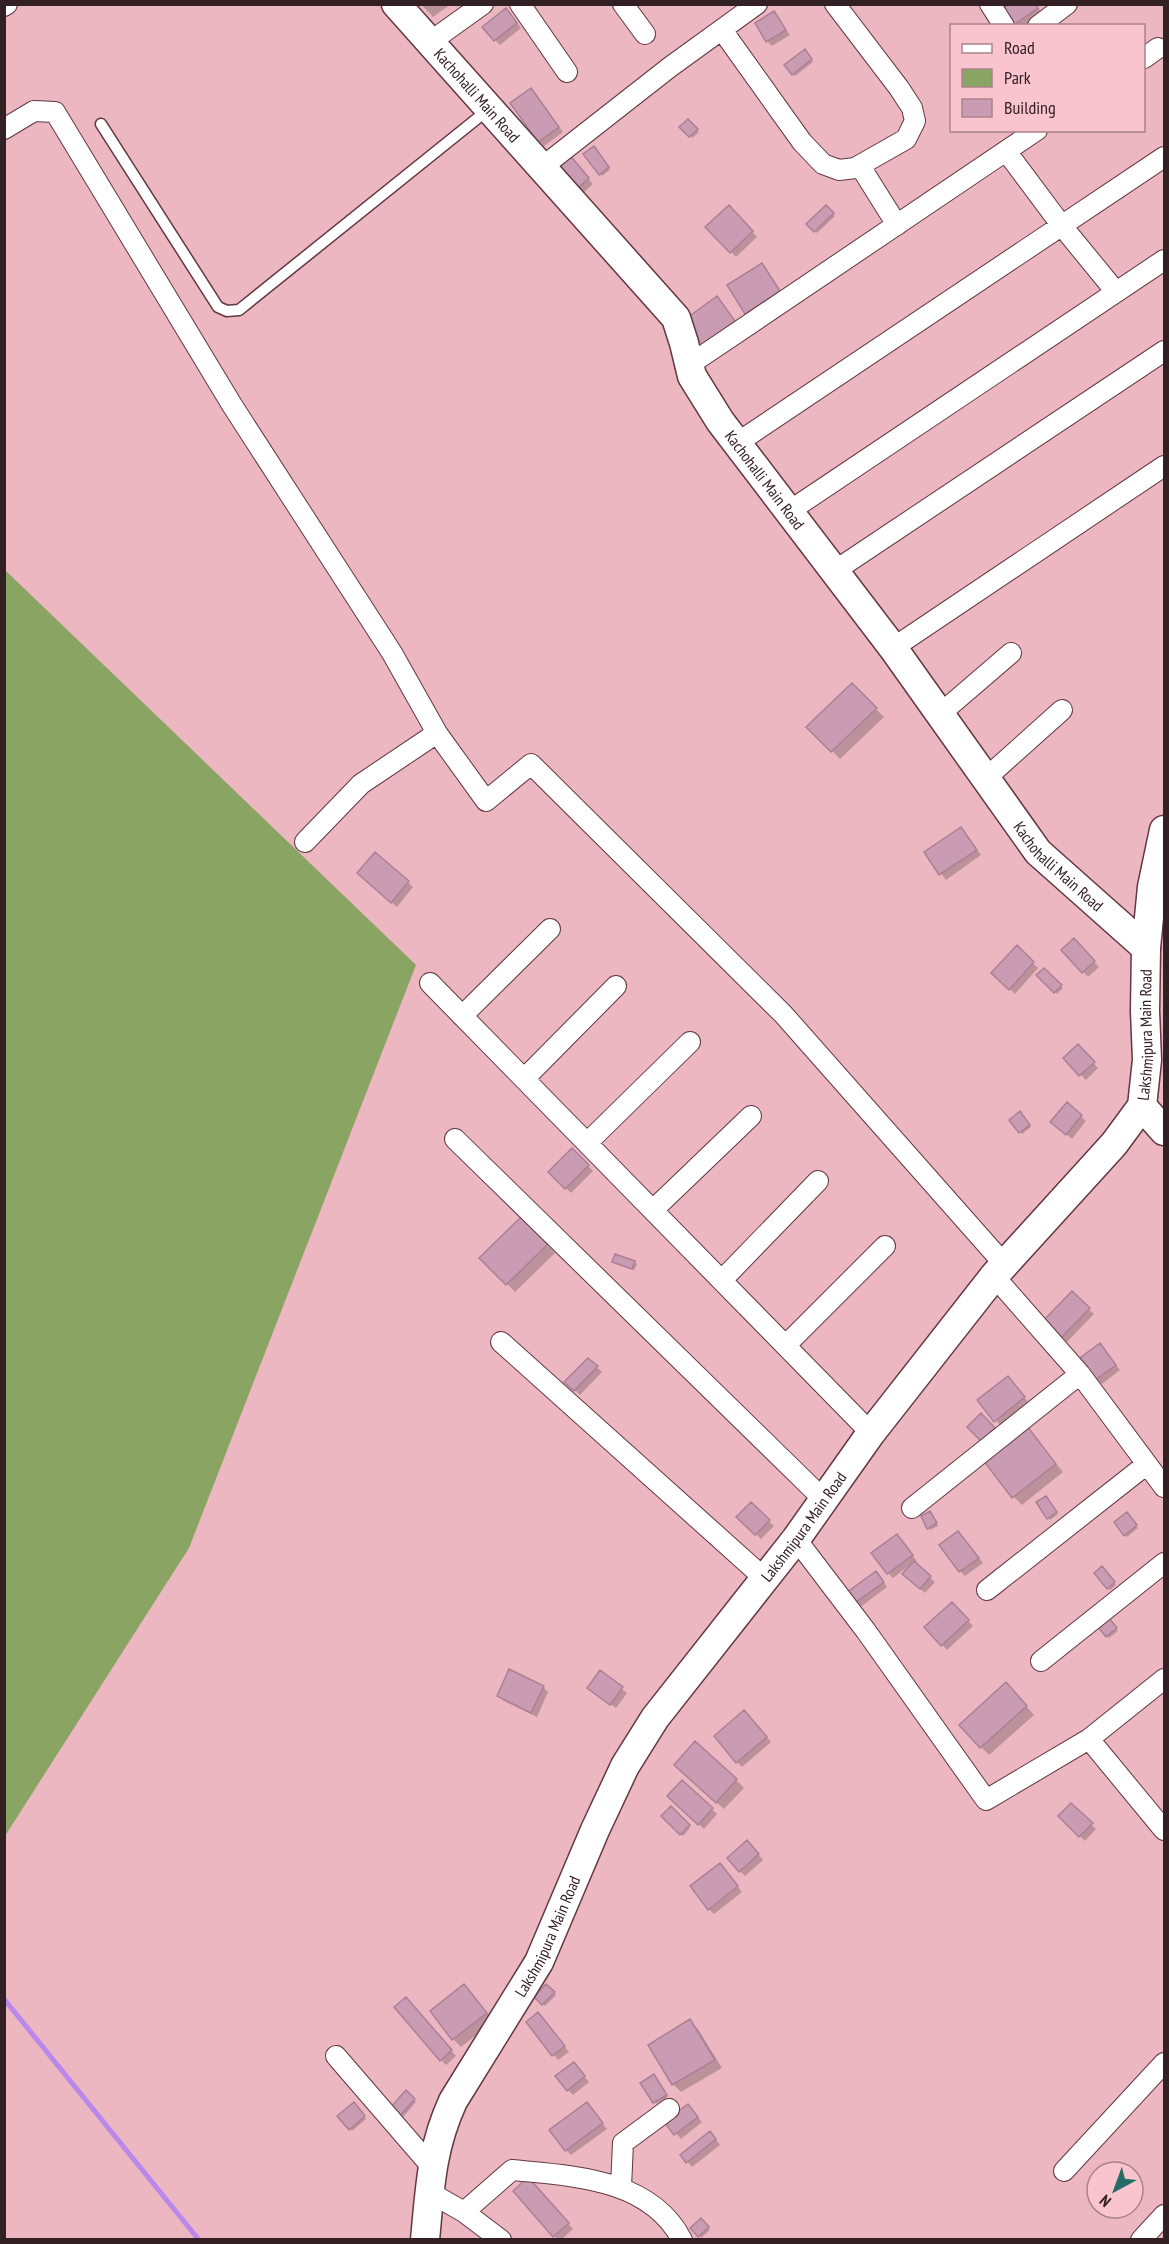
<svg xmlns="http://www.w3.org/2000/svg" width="1169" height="2244" font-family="'PT Sans Narrow',sans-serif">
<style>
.green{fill:#8aa563}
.shadow{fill:#0003}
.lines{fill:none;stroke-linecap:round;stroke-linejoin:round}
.stream{stroke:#ba88ea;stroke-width:5}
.building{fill:#ca9cb4;stroke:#ab7f95;stroke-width:1.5}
.lane-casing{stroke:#623740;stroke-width:13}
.street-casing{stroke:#623740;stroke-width:22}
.secondary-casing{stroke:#623740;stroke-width:31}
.lane{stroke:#fff;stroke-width:10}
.street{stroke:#fff;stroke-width:20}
.secondary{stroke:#fff;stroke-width:28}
.labels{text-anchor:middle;stroke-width:5;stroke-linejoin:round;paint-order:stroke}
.street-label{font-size:16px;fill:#332024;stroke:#fac4ce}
</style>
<rect width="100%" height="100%" fill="#ecb7c1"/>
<!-- green -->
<path class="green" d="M5,570L416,965L189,1548L5,1836Z"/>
<!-- shadow -->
<path class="shadow" d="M421,4H451L433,17Z
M1012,4H1036L1042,14L1024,26H1013Z
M774,13L790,35L772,46L767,41Z
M511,15L521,28L500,45L495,40Z
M807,53L813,62L795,76L786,66Z
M531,90L563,132L544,146L539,141Z
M688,121L699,132L692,138L681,127Z
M596,150L610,170L602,176L600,174Z
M574,161L593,184L582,194L558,166Z
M729,207L757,237L736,257L707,227Z
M826,207L835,216L817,233L808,224Z
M762,265L784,297L751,318L746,313Z
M852,685L884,717L840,759L809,727Z
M961,829L981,855L946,880L926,853Z
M376,854L413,887L397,907L364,878Z
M1074,940L1099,967L1088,977L1064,950Z
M1017,948L1038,968L1015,994L993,973Z
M1044,970L1063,988L1057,994L1039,975Z
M1078,1046L1098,1068L1086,1080L1065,1059Z
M1067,1104L1086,1121L1072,1139L1058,1127Z
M1019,1113L1031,1127L1022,1134L1011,1120Z
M572,1150L593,1171L571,1193L550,1172Z
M521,1219L555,1253L515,1292L482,1258Z
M616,1256L635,1262L637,1264L634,1270L616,1264L614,1262Z
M1072,1293L1094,1314L1067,1342L1046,1321Z
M1100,1345L1120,1370L1102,1384L1096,1379Z
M589,1360L602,1372L580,1395L567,1382Z
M1013,1383L1029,1403L1001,1426L979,1400Z
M1027,1428L1063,1472L1022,1505L1014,1497Z
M1048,1500L1058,1514L1050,1520L1048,1518Z
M751,1504L774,1526L761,1539L738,1516Z
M1127,1514L1138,1528L1127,1537L1116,1523Z
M932,1515L938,1526L930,1530L928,1528Z
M958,1533L983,1563L965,1576L960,1571Z
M901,1541L917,1561L913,1563L935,1582L925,1593L909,1579L910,1565L893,1578L888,1573Z
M1102,1568L1116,1585L1110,1590L1096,1573Z
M881,1578L887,1587L855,1611L850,1606Z
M952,1604L973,1626L947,1650L926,1627Z
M1109,1620L1118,1631L1109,1638L1100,1627Z
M600,1672L627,1693L616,1708L594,1693Z
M543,1687L548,1692L537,1717L504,1701L498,1696Z
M1014,1692L1034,1715L989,1755L981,1747Z
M749,1717L771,1742L742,1767L737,1762Z
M684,1773L736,1780L744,1788L724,1809Z
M683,1782L717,1814L704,1829L669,1796Z
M1071,1805L1096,1829L1085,1841L1060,1816Z
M671,1808L690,1828L683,1836L663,1816Z
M752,1847L763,1860L745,1876L740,1871Z
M725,1870L742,1892L714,1914L709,1909Z
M464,1986L494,2021L461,2047L453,2039Z
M546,1986L556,1995L545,2006L536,1997Z
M411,2004L456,2056L446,2065L441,2060Z
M543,2019L569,2052L558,2060L528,2022Z
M690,2021L698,2029L722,2068L681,2092L673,2084L650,2045Z
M579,2069L589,2082L573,2095L568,2090Z
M656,2078L668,2097L656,2104L642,2083Z
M406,2092L416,2102L403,2117L393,2107Z
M353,2104L366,2119L352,2131L339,2116Z
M592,2109L607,2129L571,2155L566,2150Z
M693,2111L702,2122L681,2139L667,2122Z
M715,2138L720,2145L692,2167L682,2155Z
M533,2184L573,2229L561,2240H558L515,2191Z
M701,2220L710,2230L701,2238L692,2229Z"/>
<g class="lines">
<!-- stream -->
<path class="stream" d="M4,1999L199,2240"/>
</g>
<!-- building -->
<path class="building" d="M1009,4H1036L1038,8L1012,26L1001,10Z
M506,8L517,23L494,41L482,27Z
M774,11L786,30L766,42L755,23Z
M805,49L812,59L792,75L784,65Z
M531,88L559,127L538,142L510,103Z
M688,119L698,129L689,137L679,127Z
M594,146L609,167L599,175L583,154Z
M569,154L589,178L576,190L555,166Z
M729,205L753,231L730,253L705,227Z
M826,205L834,213L814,232L806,224Z
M762,263L780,291L745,314L727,285Z
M717,296L735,321L698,349L679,324Z
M852,683L877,708L831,752L806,727Z
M961,827L977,850L939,875L924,852Z
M375,852L409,881L391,903L357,873Z
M1074,938L1095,961L1082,973L1061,950Z
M1017,945L1034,962L1009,990L991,973Z
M1044,968L1062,985L1054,993L1036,975Z
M1078,1044L1095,1062L1079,1076L1063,1058Z
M1067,1102L1082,1115L1066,1135L1050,1122Z
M1020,1111L1030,1125L1019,1133L1009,1120Z
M572,1148L589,1165L565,1189L548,1172Z
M521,1217L548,1244L506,1285L479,1258Z
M615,1254L635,1261L632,1269L612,1262Z
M1072,1291L1090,1308L1061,1338L1043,1321Z
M1100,1343L1116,1365L1095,1380L1080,1358Z
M588,1358L598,1366L574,1391L564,1382Z
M1008,1376L1025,1397L994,1422L977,1400Z
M981,1413L995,1428L981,1441L967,1427Z
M1027,1426L1056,1464L1012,1498L983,1460Z
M1046,1496L1057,1512L1047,1519L1036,1502Z
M751,1502L770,1520L755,1535L736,1517Z
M930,1511L937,1523L927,1529L921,1516Z
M1127,1512L1137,1525L1124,1536L1114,1522Z
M958,1531L979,1558L959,1572L939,1545Z
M897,1534L913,1555L887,1574L871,1553Z
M914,1561L931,1576L920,1589L902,1574Z
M1102,1566L1115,1582L1107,1589L1094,1573Z
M876,1571L884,1582L849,1607L842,1596Z
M952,1602L969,1620L941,1646L924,1627Z
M1109,1618L1117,1628L1106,1637L1098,1627Z
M509,1669L544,1686L531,1713L497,1696Z
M600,1670L623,1687L610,1705L587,1688Z
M1006,1682L1027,1706L980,1748L959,1725Z
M744,1710L767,1737L736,1763L714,1736Z
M695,1741L737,1779L716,1803L674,1765Z
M682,1780L713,1808L698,1825L667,1796Z
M1071,1803L1093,1823L1079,1837L1058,1816Z
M671,1806L690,1825L680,1835L661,1816Z
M747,1840L759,1854L739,1872L727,1858Z
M720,1863L738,1886L708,1910L690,1886Z
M464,1984L487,2013L452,2040L430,2011Z
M546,1984L555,1992L542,2005L534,1997Z
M406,1997L452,2050L440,2061L394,2007Z
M538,2012L565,2046L552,2056L526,2022Z
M690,2019L715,2060L672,2085L648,2045Z
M574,2062L585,2076L567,2091L555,2076Z
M654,2074L667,2095L653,2103L640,2083Z
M406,2090L415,2099L400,2116L391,2107Z
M354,2102L365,2116L349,2130L337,2116Z
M587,2102L603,2123L565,2151L549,2130Z
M688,2104L698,2117L674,2135L664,2122Z
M710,2131L716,2139L686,2163L680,2155Z
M528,2177L569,2223L553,2237L513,2191Z
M701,2218L709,2227L698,2237L690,2228Z"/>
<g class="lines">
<defs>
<path id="lane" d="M101,124L218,307L227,311L239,310L489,109"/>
<path id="street" d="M520,4L567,72
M623,4L645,34
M990,4L1004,26
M4,6L7,4
M1038,26L1067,4
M722,30L802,142L823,164L839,170L855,168L906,139L915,121L912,108L899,88L835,4
M430,42L483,4
M1144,58L1158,48
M4,129L34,111L55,112L232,405L392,653L437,733
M1006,151L1062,226L1116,292
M860,166L897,225
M541,168L670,67L757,4
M689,365L1037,130
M737,443L1164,157
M788,512L1164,260
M833,572L1164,351
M893,648L1164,466
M940,714L1011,653
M985,779L1062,710
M305,842L361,784L437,733L486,801L531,764L783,1014L1004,1264
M430,983L871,1433
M462,1016L550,929
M524,1079L616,986
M455,1139L823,1499
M587,1143L690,1042
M653,1210L751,1116
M994,1276L1080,1374L1164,1487
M722,1280L818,1181
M501,1342L764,1578
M786,1345L885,1246
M912,1508L1080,1374
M796,1539L866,1631L986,1800L1089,1739L1164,1679
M987,1590L1147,1464
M1041,1661L1164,1563
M1089,1739L1164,1830
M336,2056L431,2166
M1064,2171L1164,2063
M621,2187L623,2143L669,2109
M429,2192L464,2212L501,2240
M464,2212L512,2170C572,2176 650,2178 682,2240
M1141,2240L1164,2215"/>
<g id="secondary">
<path id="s1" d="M396,4L676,318L684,343L692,376L720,421L893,648L1038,852L1146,948"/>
<path d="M1142,1106L1164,1131"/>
<path id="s2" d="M425,2240C430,2188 431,2149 453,2101L539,1962L595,1830L625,1766L655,1718L796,1539L871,1433L994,1276L1114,1144L1142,1106L1147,1060L1145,1011L1146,948L1152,887L1164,830"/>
</g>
</defs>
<!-- lane casing -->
<use href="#lane" class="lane-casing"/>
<!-- street casing -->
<use href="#street" class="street-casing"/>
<!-- secondary casing -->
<use href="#secondary" class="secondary-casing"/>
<!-- lane -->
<use href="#lane" class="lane"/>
<!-- street -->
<use href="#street" class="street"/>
<!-- secondary -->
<use href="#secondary" class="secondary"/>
</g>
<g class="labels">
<!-- street labels -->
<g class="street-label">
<text dy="6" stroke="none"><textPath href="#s1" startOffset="122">Kachohalli Main Road</textPath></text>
<text dy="6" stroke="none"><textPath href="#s1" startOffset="608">Kachohalli Main Road</textPath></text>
<text dy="6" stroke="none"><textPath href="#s1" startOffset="1094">Kachohalli Main Road</textPath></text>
<text dy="6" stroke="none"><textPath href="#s2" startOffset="1431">Lakshmipura Main Road</textPath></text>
<text dy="6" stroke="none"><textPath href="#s2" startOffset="819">Lakshmipura Main Road</textPath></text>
<text dy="6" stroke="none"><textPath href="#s2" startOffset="333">Lakshmipura Main Road</textPath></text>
</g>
</g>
<!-- border -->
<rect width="1169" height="2244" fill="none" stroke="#332024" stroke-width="12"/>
<!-- legend -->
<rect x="950" y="24" width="195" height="108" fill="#fac4ce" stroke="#aa828a" stroke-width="1.5"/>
<rect x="962" y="44" width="30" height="9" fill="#ffffff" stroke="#aa828a" stroke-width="1.5"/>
<text x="1004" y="54" font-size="18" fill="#332024">Road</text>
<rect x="962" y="69" width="30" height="18" fill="#8aa563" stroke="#aa828a" stroke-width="1.5"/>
<text x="1004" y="84" font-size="18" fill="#332024">Park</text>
<rect x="962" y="99" width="30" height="18" fill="#ca9cb4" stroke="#aa828a" stroke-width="1.5"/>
<text x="1004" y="114" font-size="18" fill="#332024">Building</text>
<!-- north arrow -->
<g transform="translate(1115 2190) rotate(221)"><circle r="28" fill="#fac4ce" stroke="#aa828a" stroke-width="1.5"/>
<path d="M0-4.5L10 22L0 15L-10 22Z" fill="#236d66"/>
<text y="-9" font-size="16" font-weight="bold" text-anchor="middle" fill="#332024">N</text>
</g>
</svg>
